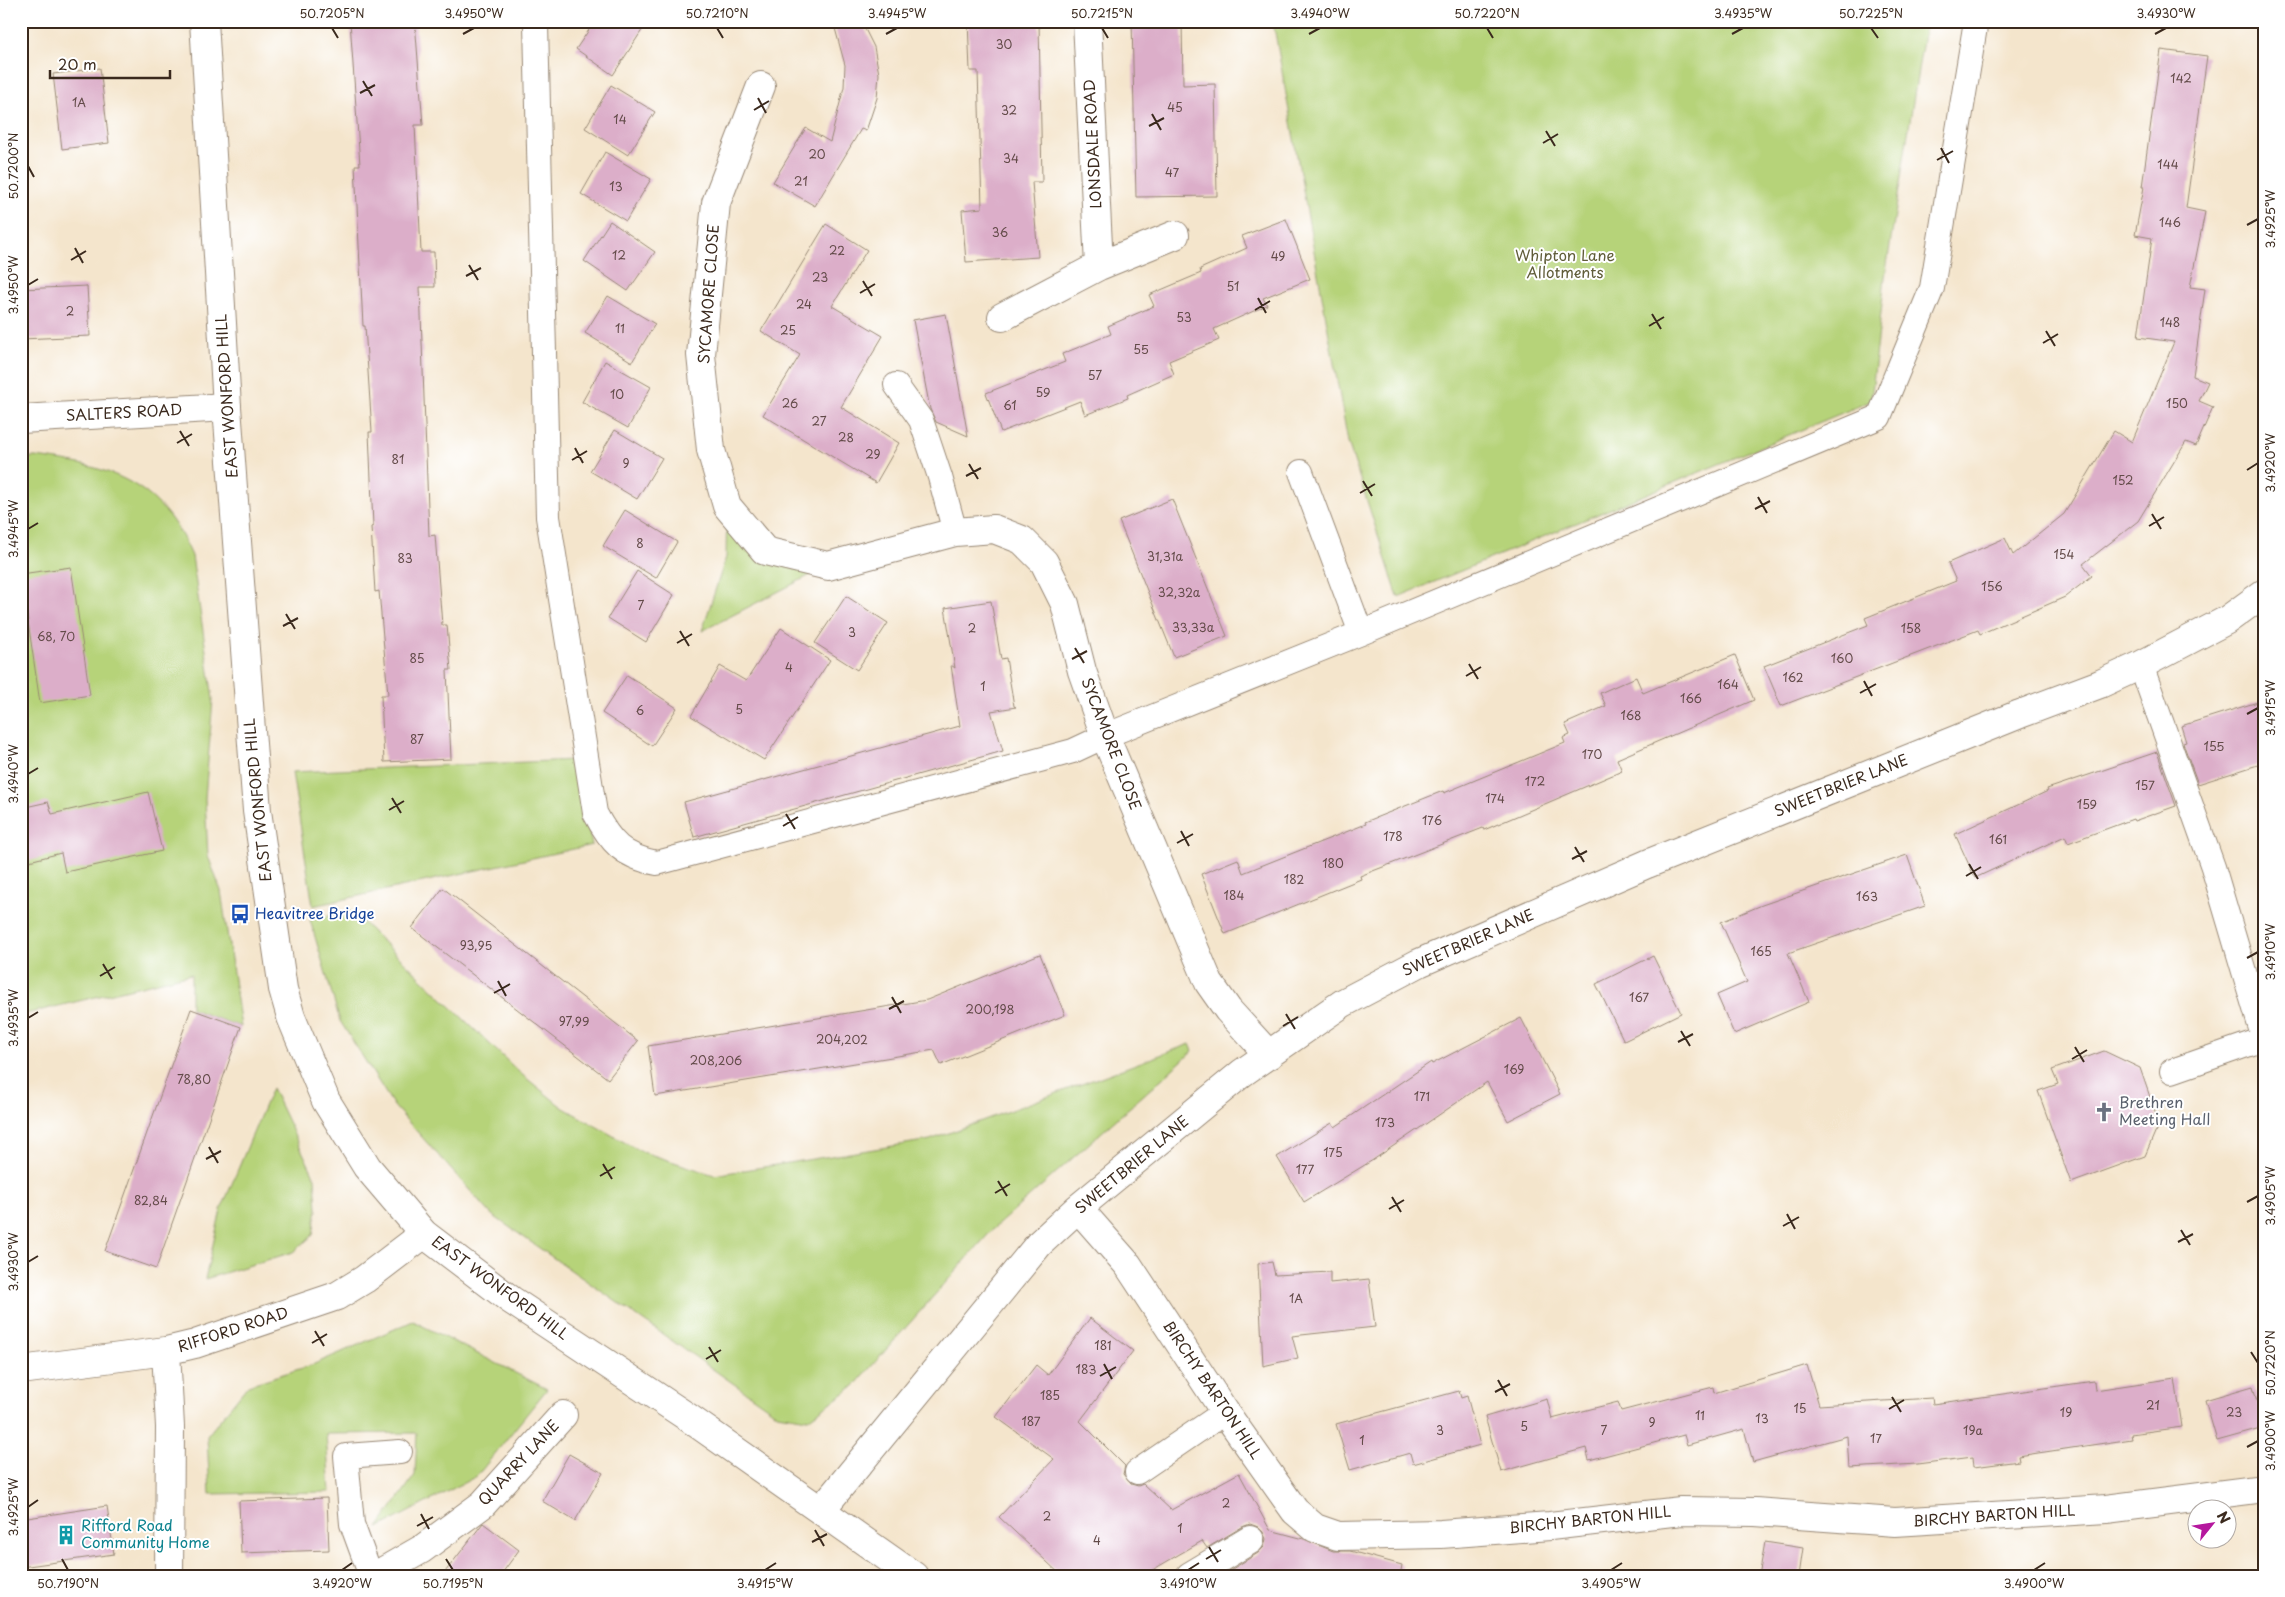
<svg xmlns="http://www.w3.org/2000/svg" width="2285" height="1597" font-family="'Playpen Sans',sans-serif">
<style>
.green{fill:#b6d379;stroke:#787e4c}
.building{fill:#dcaec9}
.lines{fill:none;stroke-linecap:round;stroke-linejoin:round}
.lane-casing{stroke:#988875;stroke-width:26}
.street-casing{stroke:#988875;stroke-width:30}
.secondary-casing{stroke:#988875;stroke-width:30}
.lane{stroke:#fff;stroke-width:24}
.street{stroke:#fff;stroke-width:28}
.secondary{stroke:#fff;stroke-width:28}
.ticks{fill:none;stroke:#3b2a1e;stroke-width:2}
.labels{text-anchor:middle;stroke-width:4;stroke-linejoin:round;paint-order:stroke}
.number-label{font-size:12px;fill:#634b49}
.street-label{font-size:15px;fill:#3b2a1e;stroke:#fff}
.park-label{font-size:15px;fill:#605d39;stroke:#fff}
.transit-label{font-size:15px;fill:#164399;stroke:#fff;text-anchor:start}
.worship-label{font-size:15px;fill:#5b616d;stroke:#fff;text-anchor:start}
.culture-label{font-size:15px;fill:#0d838f;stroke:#fff;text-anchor:start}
.neatline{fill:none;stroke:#3b2a1e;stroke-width:2}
.ticks-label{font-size:12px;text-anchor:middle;fill:#3b2a1e}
</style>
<rect width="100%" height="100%" fill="#fff"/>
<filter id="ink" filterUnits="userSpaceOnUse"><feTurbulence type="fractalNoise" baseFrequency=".02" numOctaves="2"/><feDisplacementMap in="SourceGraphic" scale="10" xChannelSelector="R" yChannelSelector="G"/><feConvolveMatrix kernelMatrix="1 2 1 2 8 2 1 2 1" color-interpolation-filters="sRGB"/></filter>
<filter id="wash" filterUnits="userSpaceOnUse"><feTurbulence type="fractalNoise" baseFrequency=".0096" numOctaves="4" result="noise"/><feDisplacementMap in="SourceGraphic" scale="20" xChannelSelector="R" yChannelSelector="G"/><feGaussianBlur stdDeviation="1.12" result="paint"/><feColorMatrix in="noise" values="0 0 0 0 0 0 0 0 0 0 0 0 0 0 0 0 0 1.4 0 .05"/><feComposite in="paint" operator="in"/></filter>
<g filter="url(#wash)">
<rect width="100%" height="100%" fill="#f4e5cc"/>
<!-- green -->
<path class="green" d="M1273,21H1926L1885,277L1871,401L1398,597L1348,442Z
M35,457C111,466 160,482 192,556L213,699L205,798L208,856L221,891L241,1027L191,1009V974L21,1015V458Z
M727,506L765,551L828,566L702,631L726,557Z
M574,760L592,845L313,906L292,772Z
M351,911L520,1073L562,1107L640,1151L714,1175L930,1140L1190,1044L1193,1051L993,1229L854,1386L808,1419L777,1414L492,1215L394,1106L340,1021L310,920Z
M272,1088L315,1178L317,1209L313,1235L293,1252L205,1279L221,1210Z
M413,1321L547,1389L477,1476L378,1528L415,1475L417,1433L326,1434L330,1492L210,1494L207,1436L248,1385L312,1365Z"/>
<g id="blocks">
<!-- building -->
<path class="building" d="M350,21H415L423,125H415L421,252H434L435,287H420L429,536L435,535L442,625H447L451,670H447L451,759L384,762L381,695H388L379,591L375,592L371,527L373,526L369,432H372L365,326H363L355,165H360Z
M595,21H648L613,75L576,49Z
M833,21H861L874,47L879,74L877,98L866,131L861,129L815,206L773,182L806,128L830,142L844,87L845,65Z
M968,21H1039L1042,182H1032L1038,257L966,262L962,210L982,208L978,71H970Z
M1132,21H1182L1183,85L1215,84L1217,196L1136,197Z
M2161,50L2207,56L2186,208L2205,212L2190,287L2205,289L2193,376L2208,382L2199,401L2213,407L2196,446L2186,442L2138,521L2083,564L2092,576L2065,597L1980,634L1978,630L1781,706L1764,666L1868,625L1865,618L1956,581L1948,563L2005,538L2013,555L2064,514L2114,431L2132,442L2174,342L2138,337L2152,238L2135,235L2144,187H2142Z
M100,68L109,143L62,149L53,74Z
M611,85L655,112L628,155L585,128Z
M605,152L651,179L626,221L581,194Z
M1286,219L1310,279L1263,298L1267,305L1214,329L1219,340L1169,361L1174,374L1127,395L1128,398L1085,415L1080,401L1001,432L986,393L1065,362L1062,354L1111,334L1108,326L1154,306L1149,295L1201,273L1200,269L1247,248L1242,236Z
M610,221L655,252L628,291L584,261Z
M826,224L867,250L832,306L883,336L841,407L899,443L876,483L763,415L800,355L761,331Z
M87,286L90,336L21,339V289Z
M608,296L655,324L632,362L585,333Z
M946,314L968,436L936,422L930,409L913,320Z
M605,361L651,387L628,428L582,402Z
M615,430L662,458L637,499L590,471Z
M1172,499L1227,636L1174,657L1119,521Z
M625,510L677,542L656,578L603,546Z
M71,567L90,695L40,703L21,574Z
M637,571L674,595L646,642L608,618Z
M846,596L888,623L857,670L815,643Z
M991,601L1001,659L1006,658L1014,706L1016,707L991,711L1003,751L694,837L684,802L960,726L951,665L955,668L945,608Z
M781,628L830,660L764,760L691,716L720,666L746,681Z
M1735,655L1754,700L1617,759L1622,771L1484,830L1483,828L1360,876L1361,879L1225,934L1201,874L1238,859L1243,873L1366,824L1365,822L1443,791L1444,793L1565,743L1563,738L1570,735L1565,724L1606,706L1600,693L1636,677L1643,693Z
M627,675L677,708L652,746L602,713Z
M2264,700V763L2198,784L2183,743L2186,742L2181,726Z
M2157,752L2176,806L2134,821L2133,819L2068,843L2065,836L1975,878L1955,834L2048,791L2047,789Z
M148,792L162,851L65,872L61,853L21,863V808L48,802L52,814Z
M1907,855L1925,906L1788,953L1809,1002L1734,1034L1717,995L1747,982L1721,922L1762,905Z
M443,888L638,1041L608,1079L412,928Z
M1040,954L1065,1015L941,1065L934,1050L655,1096L648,1046L927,1000Z
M1653,956L1681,1013L1624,1041L1596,984Z
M191,1009L241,1027L156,1269L105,1251Z
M1521,1018L1560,1094L1508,1121L1487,1082L1373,1160L1304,1202L1277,1157L1332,1123L1335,1127L1431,1062L1432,1064Z
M2104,1051L2140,1068L2159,1123L2145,1156L2071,1183L2038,1091L2058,1084L2052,1070Z
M1272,1262L1275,1275L1330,1272V1283L1369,1279L1375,1327L1292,1336L1298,1358L1263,1366L1258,1264Z
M1090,1318L1133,1351L1080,1421L1125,1466L1123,1474L1131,1484L1138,1486L1143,1484L1171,1510L1239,1473L1270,1530L1304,1539L1333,1551H1350L1402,1565L1400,1576H1225L1224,1574L1258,1553L1264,1547L1266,1539L1263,1532L1258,1527L1250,1524L1242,1527L1207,1548L1202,1541L1142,1576H1062L999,1517L1054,1459L996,1417L1036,1365L1048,1375Z
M1807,1365L1819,1405L1932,1398L1933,1404L2094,1381L2095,1390L2175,1378L2182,1427L2131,1434L2132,1439L2018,1456L2019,1461L1974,1467L1973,1457L1917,1464L1849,1468L1847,1436L1753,1462L1744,1429L1687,1445L1684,1435L1589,1460L1586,1448L1501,1472L1485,1417L1547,1399L1552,1419L1618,1402L1621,1411L1713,1387L1714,1393Z
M2253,1386L2264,1428L2217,1441L2205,1400Z
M1459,1391L1461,1398L1467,1396L1480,1445L1413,1464L1410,1453L1350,1470L1336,1424Z
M569,1454L603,1473L575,1521L542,1501Z
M327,1498L329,1550L241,1553L239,1501Z
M107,1506L114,1554L21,1567V1519Z
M483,1523L519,1550L500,1576H442Z
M1765,1542L1803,1548L1799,1576H1759Z"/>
</g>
</g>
<g filter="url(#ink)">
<use href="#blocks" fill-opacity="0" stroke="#988875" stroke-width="1"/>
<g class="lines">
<defs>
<path id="lane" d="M536,24L548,517L595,813C610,842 623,857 657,863L1073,751L1105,736L1361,633L1879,417L1932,288L1976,21
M896,385L921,420L940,477L955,532
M1301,472L1361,633
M2141,665L2213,867L2264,1039L2172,1071
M1137,1472L1225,1412
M371,1576L352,1524L346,1456L400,1452"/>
<path id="street" d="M761,86L716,203L701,355L711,450L727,506L765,551L828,566L955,532L994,529L1022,540L1044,562L1065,604L1082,671L1105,736L1209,983L1228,1010L1269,1055
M1099,266L1175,235
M1002,317L1099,266L1087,21
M21,419L227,407
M1078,1208L1128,1265L1225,1412L1295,1511L1315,1528L1338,1536L1441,1534L1550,1526L1681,1511L1755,1512L1895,1522L2106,1509L2264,1489
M166,1351L170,1427L169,1576
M21,1370L166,1351L195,1344L337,1296L365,1279L424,1234
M821,1510L1039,1244L1078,1208L1242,1073L1343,1003L1419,963L1647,864L2020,714L2100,684L2141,665L2227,620L2264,593
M375,1576L422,1549L483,1504L563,1415
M1190,1576L1250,1540"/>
<path id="secondary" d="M204,21L227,407L257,811L283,989L291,1017L326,1101L367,1167L424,1234L511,1300L689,1418L914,1576"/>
</defs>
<!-- lane casing -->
<use href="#lane" class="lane-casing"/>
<!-- street casing -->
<use href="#street" class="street-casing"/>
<!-- secondary casing -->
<use href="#secondary" class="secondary-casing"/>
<!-- lane -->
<use href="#lane" class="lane"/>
<!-- street -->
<use href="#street" class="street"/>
<!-- secondary -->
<use href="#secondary" class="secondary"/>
</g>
</g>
<!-- ticks -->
<path class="ticks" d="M332,28L338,38M717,28L723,38M1102,28L1108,38M1487,28L1493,38M1871,28L1878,38M463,34L474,28M886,34L897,28M1309,34L1320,28M1732,34L1743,28M2155,34L2166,28M363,81L372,96M360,93L375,85M758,98L766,113M754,110L769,101M1152,114L1161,130M1149,126L1164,118M1546,131L1555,146M1543,143L1558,134M1941,148L1949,163M1937,160L1953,151M28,166L34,177M2247,225L2258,219M75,248L83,263M71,260L86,251M469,265L478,280M466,276L481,268M863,281L872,296M28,285L38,279M860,293L875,284M1258,298L1266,313M1255,310L1270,301M1652,314L1661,329M1649,326L1664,317M2046,331L2055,346M2043,343L2058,334M180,431L189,446M177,443L192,434M575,448L583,463M572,460L587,451M969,464L978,479M2247,470L2258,463M966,476L981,468M1363,481L1372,496M1360,493L1375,484M1758,497L1767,513M1755,509L1770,501M2152,514L2161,529M2149,526L2164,517M28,529L38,523M286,614L295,629M283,626L298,618M680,631L689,646M677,643L692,634M1075,648L1084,663M1072,659L1087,651M1469,664L1478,679M1466,676L1481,667M1864,681L1872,696M1860,693L1876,684M2247,714L2258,708M28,774L38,768M392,798L401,813M389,810L404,801M786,814L795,829M783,826L798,817M1181,831L1189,846M1177,843L1193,834M1575,847L1584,862M1572,859L1587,851M1969,864L1978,879M1966,876L1981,867M2247,958L2258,952M103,964L112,979M100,976L115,967M498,981L506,996M494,993L510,984M892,997L901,1013M889,1009L904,1001M1286,1014L1295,1029M28,1018L38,1012M1283,1026L1298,1017M1681,1031L1690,1046M1678,1042L1693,1034M2075,1047L2084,1062M2072,1059L2087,1050M209,1147L218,1163M206,1159L221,1151M603,1164L612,1179M600,1176L615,1167M998,1181L1007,1196M995,1193L1010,1184M1392,1197L1401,1212M2247,1202L2258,1196M1389,1209L1404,1200M1787,1214L1795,1229M1783,1226L1799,1217M2181,1230L2190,1245M2178,1242L2193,1234M28,1262L38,1256M315,1331L324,1346M312,1343L327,1334M709,1347L718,1362M2251,1352L2258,1363M706,1359L721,1350M1104,1364L1112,1379M1100,1376L1116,1367M1498,1380L1507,1396M1495,1392L1510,1384M1892,1397L1901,1412M1889,1409L1904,1400M2247,1447L2258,1441M28,1507L38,1500M421,1514L429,1529M417,1526L433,1517M815,1530L824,1546M812,1542L827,1534M1209,1547L1218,1562M62,1559L68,1570M446,1559L453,1570M1206,1559L1221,1550M342,1570L352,1563M765,1570L776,1563M1188,1570L1199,1563M1611,1570L1622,1563M2034,1570L2045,1563"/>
<!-- icons -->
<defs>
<symbol id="bus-bare" viewBox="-9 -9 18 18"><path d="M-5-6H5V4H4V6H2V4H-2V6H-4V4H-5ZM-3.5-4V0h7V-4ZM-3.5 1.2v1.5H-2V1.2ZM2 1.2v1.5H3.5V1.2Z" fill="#1a4fb4" stroke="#fff" stroke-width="2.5" paint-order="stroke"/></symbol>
<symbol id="church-bare" viewBox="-9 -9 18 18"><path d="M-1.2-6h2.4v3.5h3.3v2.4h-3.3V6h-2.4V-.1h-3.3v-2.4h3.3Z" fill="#6b7280" stroke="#fff" stroke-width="2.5" paint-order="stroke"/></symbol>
<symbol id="building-bare" viewBox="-9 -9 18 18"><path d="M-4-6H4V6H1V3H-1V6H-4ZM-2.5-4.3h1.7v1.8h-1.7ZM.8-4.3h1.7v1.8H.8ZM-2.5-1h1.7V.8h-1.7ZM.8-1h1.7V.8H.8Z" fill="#0f9aa8" stroke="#fff" stroke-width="2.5" paint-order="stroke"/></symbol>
</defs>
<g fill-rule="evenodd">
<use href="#bus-bare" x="226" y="900" width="28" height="28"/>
<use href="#church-bare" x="2090" y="1098" width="28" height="28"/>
<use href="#building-bare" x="52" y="1521" width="28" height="28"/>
</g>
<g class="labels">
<!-- number labels -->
<g class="number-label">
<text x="1004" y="49">30</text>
<text x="2181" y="83">142</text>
<text x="79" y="107">1A</text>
<text x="1175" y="112">45</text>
<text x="1009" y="115">32</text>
<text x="620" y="124">14</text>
<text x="817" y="159">20</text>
<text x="1011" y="163">34</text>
<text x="2168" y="169">144</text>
<text x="1172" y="177">47</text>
<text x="801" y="186">21</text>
<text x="616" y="191">13</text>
<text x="2170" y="227">146</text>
<text x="1000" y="237">36</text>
<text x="837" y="255">22</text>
<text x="619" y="260">12</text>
<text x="1278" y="261">49</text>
<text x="820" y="282">23</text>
<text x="1233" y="291">51</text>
<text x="804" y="309">24</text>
<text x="70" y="316">2</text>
<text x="1184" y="322">53</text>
<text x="2170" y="327">148</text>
<text x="620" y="333">11</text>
<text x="788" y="335">25</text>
<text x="1141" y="354">55</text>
<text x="1095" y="380">57</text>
<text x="1043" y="397">59</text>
<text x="617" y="399">10</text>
<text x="790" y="408">26</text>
<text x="2177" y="408">150</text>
<text x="1010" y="410">61</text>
<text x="819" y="426">27</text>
<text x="846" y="442">28</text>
<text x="873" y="459">29</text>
<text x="398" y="464">81</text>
<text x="626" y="468">9</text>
<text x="2123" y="485">152</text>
<text x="640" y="548">8</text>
<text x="2064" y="559">154</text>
<text x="1165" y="561">31,31a</text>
<text x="405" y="563">83</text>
<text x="1992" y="591">156</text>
<text x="1179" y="597">32,32a</text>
<text x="641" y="610">7</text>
<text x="1193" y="632">33,33a</text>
<text x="972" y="633">2</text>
<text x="1911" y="633">158</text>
<text x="852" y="637">3</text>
<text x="56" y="641">68, 70</text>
<text x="417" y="663">85</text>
<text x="1842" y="663">160</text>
<text x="789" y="672">4</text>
<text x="1793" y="682">162</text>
<text x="1728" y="689">164</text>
<text x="983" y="691">1</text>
<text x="1691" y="703">166</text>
<text x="739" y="714">5</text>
<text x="640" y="715">6</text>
<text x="1631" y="720">168</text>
<text x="417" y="744">87</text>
<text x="2214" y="751">155</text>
<text x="1592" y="759">170</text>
<text x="1535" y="786">172</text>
<text x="2145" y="790">157</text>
<text x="1495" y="803">174</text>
<text x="2087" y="809">159</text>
<text x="1432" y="825">176</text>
<text x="1393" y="841">178</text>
<text x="1998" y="844">161</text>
<text x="1333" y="868">180</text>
<text x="1294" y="884">182</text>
<text x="1234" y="900">184</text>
<text x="1867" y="901">163</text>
<text x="476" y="950">93,95</text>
<text x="1761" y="956">165</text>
<text x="1639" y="1002">167</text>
<text x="990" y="1014">200,198</text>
<text x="574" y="1026">97,99</text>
<text x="842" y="1044">204,202</text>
<text x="716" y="1065">208,206</text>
<text x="1514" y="1074">169</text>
<text x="194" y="1084">78,80</text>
<text x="1422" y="1101">171</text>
<text x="1385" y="1127">173</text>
<text x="1333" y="1157">175</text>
<text x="1305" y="1174">177</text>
<text x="151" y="1205">82,84</text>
<text x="1296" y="1303">1A</text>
<text x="1103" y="1350">181</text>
<text x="1086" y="1374">183</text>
<text x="1050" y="1400">185</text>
<text x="2153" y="1410">21</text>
<text x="1800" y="1413">15</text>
<text x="2066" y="1417">19</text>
<text x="2234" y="1417">23</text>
<text x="1700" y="1420">11</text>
<text x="1762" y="1423">13</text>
<text x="1031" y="1426">187</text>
<text x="1652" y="1427">9</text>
<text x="1524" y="1431">5</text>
<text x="1440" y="1435">3</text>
<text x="1604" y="1435">7</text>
<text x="1973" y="1435">19a</text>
<text x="1876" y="1443">17</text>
<text x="1362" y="1445">1</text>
<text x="1226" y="1508">2</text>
<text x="1047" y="1521">2</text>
<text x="1180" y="1533">1</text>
<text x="1097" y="1545">4</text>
</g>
<!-- street labels -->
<g class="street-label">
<text transform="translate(1093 144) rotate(-93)" y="5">LONSDALE ROAD</text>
<text transform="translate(709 294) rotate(-86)" y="5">SYCAMORE CLOSE</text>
<text transform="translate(227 396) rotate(-94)" y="5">EAST WONFORD HILL</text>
<text transform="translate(124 413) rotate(-3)" y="5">SALTERS ROAD</text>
<text transform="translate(1111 744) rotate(69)" y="5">SYCAMORE CLOSE</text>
<text transform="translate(1841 786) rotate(-22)" y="5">SWEETBRIER LANE</text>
<text transform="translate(258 800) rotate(-96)" y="5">EAST WONFORD HILL</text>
<text transform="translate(1468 943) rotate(-24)" y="5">SWEETBRIER LANE</text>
<text transform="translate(1132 1165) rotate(-40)" y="5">SWEETBRIER LANE</text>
<text transform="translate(500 1288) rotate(36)" y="5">EAST WONFORD HILL</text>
<text transform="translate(233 1330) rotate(-18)" y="5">RIFFORD ROAD</text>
<text transform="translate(1212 1390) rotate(56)" y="5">BIRCHY BARTON HILL</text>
<text transform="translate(519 1463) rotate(-47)" y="5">QUARRY LANE</text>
<text transform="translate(1994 1516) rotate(-4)" y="5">BIRCHY BARTON HILL</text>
<text transform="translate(1590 1520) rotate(-6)" y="5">BIRCHY BARTON HILL</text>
</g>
<!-- park labels -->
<g class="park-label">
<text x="1565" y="261">Whipton Lane<tspan x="1565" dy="17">Allotments</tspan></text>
</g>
<!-- transit labels -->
<g class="transit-label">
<text x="255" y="919">Heavitree Bridge</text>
</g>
<!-- worship labels -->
<g class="worship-label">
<text x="2119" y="1108">Brethren<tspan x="2119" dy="17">Meeting Hall</tspan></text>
</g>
<!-- culture labels -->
<g class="culture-label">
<text x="81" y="1531">Rifford Road<tspan x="81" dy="17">Community Home</tspan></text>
</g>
</g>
<!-- margin -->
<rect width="2285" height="1597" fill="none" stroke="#fff" stroke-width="55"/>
<!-- north arrow -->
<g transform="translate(2212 1524) rotate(60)"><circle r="24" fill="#ffffff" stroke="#b1aaa5"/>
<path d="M0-4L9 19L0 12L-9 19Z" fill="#b5179e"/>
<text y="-8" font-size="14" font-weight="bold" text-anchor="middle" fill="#3b2a1e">N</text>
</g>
<!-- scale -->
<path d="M50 70v8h120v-8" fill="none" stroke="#3b2a1e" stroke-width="2.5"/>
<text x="58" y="70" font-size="15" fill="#3b2a1e" stroke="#ffffff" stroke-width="4" paint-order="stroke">20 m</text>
<rect x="28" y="28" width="2230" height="1542" class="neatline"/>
<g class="ticks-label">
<text x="332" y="18">50.7205°N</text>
<text x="474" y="18">3.4950°W</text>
<text x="717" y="18">50.7210°N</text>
<text x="897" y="18">3.4945°W</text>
<text x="1102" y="18">50.7215°N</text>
<text x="1320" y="18">3.4940°W</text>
<text x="1487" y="18">50.7220°N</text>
<text x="1743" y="18">3.4935°W</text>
<text x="1871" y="18">50.7225°N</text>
<text x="2166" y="18">3.4930°W</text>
<text transform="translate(14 166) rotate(-90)" y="4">50.7200°N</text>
<text transform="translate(2271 219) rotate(-90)" y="4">3.4925°W</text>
<text transform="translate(14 285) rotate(-90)" y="4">3.4950°W</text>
<text transform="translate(2271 463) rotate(-90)" y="4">3.4920°W</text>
<text transform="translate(14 529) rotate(-90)" y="4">3.4945°W</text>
<text transform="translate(2271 708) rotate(-90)" y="4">3.4915°W</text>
<text transform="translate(14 774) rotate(-90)" y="4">3.4940°W</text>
<text transform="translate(2271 952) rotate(-90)" y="4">3.4910°W</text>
<text transform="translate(14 1018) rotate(-90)" y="4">3.4935°W</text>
<text transform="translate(2271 1196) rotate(-90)" y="4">3.4905°W</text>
<text transform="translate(14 1262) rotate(-90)" y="4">3.4930°W</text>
<text transform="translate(2271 1363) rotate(-90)" y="4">50.7220°N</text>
<text transform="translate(2271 1441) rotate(-90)" y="4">3.4900°W</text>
<text transform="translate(14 1507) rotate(-90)" y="4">3.4925°W</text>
<text x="68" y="1588">50.7190°N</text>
<text x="342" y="1588">3.4920°W</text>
<text x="453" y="1588">50.7195°N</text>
<text x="765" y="1588">3.4915°W</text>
<text x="1188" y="1588">3.4910°W</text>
<text x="1611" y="1588">3.4905°W</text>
<text x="2034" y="1588">3.4900°W</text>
</g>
</svg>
